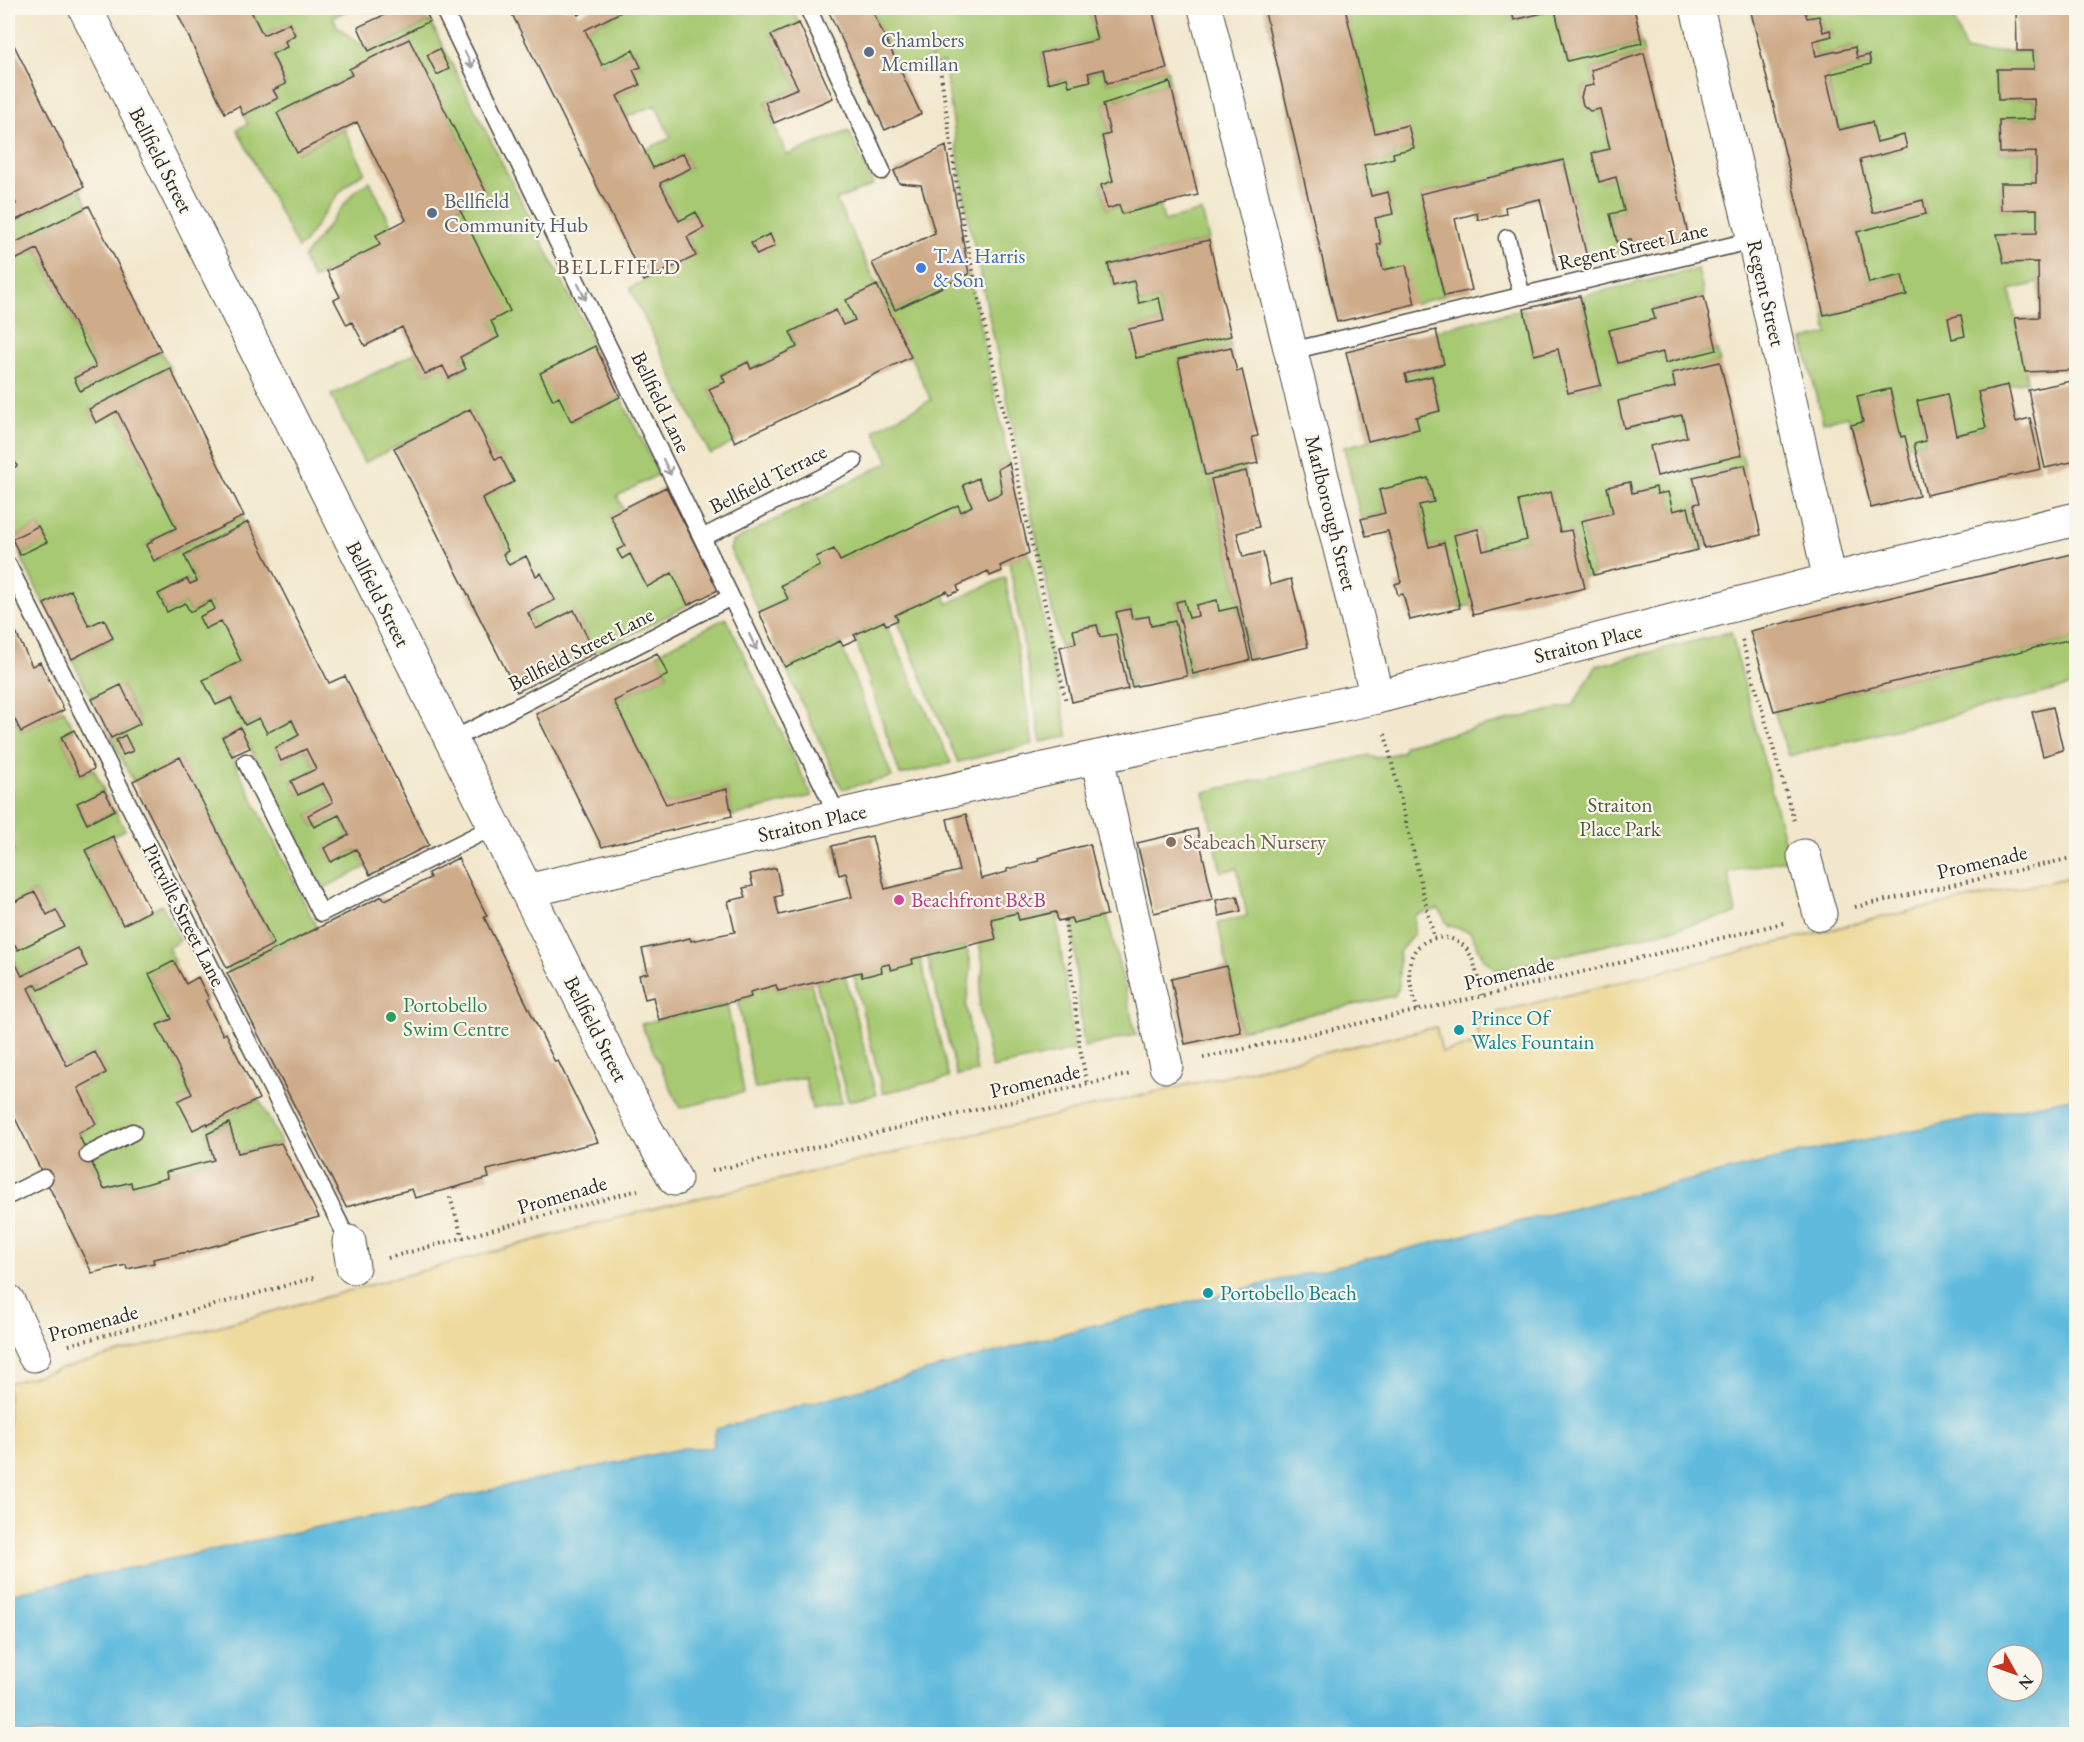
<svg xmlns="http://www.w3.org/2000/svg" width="2084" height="1742" font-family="'EB Garamond',serif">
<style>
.green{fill:#a7c972;stroke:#697a4e;stroke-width:1.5}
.sand{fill:#eeda9e;stroke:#8c8264;stroke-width:1.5;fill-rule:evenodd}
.water{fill:#5fbadd;stroke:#457284;stroke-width:1.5;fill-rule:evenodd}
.building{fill:#ceab89}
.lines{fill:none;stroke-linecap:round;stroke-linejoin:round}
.lane-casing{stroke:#494743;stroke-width:19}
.street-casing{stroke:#494743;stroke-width:35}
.path{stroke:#494743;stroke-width:4;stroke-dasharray:1.5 4.5;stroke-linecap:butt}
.lane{stroke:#fff;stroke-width:16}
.street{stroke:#fff;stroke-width:33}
.oneway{stroke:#a0a0a0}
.service-dot{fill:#5c6f8a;stroke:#fbf7ec;stroke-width:2}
.shop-dot{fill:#3f7fe0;stroke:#fbf7ec;stroke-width:2}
.education-dot{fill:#8d6e63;stroke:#fbf7ec;stroke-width:2}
.hotel-dot{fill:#d1479c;stroke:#fbf7ec;stroke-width:2}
.leisure-dot{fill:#2e9e5b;stroke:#fbf7ec;stroke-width:2}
.culture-dot{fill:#0f9aa8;stroke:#fbf7ec;stroke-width:2}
.labels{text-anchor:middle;stroke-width:4.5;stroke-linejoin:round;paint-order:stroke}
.service-label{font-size:21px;fill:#4e5e75;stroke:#fbf7ec;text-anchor:start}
.street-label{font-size:21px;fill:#2b2b2b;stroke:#fbf7ec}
.shop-label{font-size:21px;fill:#366cbe;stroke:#fbf7ec;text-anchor:start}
.park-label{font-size:21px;fill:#505a40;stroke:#fbf7ec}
.education-label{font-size:21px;fill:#785e54;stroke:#fbf7ec;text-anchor:start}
.hotel-label{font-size:21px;fill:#b23c85;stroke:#fbf7ec;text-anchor:start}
.leisure-label{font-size:21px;fill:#27864d;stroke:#fbf7ec;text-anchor:start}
.culture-label{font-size:21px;fill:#0d838f;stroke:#fbf7ec;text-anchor:start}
.neighbourhood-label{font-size:22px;letter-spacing:1.5px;fill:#64584c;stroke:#fbf7ec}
</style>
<rect width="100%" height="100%" fill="#fbf7ec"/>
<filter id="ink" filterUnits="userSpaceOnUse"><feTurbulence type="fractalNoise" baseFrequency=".0167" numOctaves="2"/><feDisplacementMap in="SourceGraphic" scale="12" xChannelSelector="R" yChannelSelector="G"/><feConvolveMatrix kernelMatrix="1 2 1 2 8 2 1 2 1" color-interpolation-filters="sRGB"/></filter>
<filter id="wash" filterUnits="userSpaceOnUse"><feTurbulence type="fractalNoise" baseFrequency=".008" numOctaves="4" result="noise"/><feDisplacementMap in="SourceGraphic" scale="24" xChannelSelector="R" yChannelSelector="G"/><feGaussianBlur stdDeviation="1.35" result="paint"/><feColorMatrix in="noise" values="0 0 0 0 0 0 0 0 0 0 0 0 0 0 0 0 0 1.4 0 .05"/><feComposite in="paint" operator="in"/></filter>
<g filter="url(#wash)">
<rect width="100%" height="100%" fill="#f2e7cc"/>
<!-- green -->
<path class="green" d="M254,8H352L333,17L338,27L369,51L430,21L595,346L559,397L572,421L620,397L659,474L617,496L623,509L610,516L625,546L618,550L622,559L630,554L647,587L672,573L688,605L595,653L574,610L536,629L528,613L555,600L541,574L536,576L526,556L509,565L503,554L508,550L482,498L514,482L501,457L495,459L470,409L364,463L331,395L415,353L425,374L443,366L450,378L466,369L460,357L499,337L491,321L458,206L486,192L409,40L352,75L278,113L298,153L344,129L365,172C338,186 321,219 304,243L298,248L237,129L248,124L243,115L277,98L273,90L286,84L272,54L287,47L285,41L295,35L289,23L263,35L250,9Z
M619,8H792L799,23L771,35L798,88L765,102L787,155L849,131L873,185L836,200L877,285L882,283L895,310L969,274L1009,463L998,469L1002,493L988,499L963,485L972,506L961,512L958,506L840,561L820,566L781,585L788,599L759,612L730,550L732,542L889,462L874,430L931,400L877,286L855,320L843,325L835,311L790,332L797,347L751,369L748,362L722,374L725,382L709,389L735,442L710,454L630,288L696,255L687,237L695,212L679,221L660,183L691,168L683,153L653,168L644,150L671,138L655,105L627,117L617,96L640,85L633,70L641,66L633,50L602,65L585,30L621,12Z
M871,8H1089L1097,40L1041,53L1048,83L1067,78L1091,80L1088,73L1104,69L1107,83L1167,69L1170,82L1103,104L1110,134L1103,136L1113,181L1101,185L1107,209L1119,205L1122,214L1160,205L1164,221L1202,211L1209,240L1108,264L1113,286L1134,281L1139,303L1159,298L1164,321L1129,329L1228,336L1231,347L1178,360L1205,475L1245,466L1246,471L1211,480L1253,660H1250L1238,607L1189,618L1184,600L1176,602L1193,674L1187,676L1175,621L1151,626L1148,616L1132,619L1130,609L1116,613L1132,687L1128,689L1100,637L1097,625L1074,630L1076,643L1060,647L966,208L944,62L935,65L933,57L900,72Z
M1345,8H1511L1514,20L1555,10L1567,61L1642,43L1644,53L1591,70L1594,85L1584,87C1580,98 1581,103 1590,111L1600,109L1610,149L1592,153L1599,182L1616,177L1624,211L1610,214L1617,241L1631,239L1634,251L1588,262L1564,160L1420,194L1444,296L1415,304L1383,270L1377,244L1381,243L1375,218L1393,214L1388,192L1371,196L1364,165L1394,158L1393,153L1413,148L1375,133Z
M1824,8H1950L1966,52L2033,51L2034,69L1997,70L1998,100L2034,99L2035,119L1999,120L2000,153L2036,152V183H2000L2001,210L2037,209V233L1997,234L2004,263L2038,262V283L2010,290L2027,381L1979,392L1986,428L1956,435L1947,395L1918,401L1926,441L1907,446L1901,437L1890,389L1857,396L1863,422L1851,425L1848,416L1823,422L1803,340L1828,334L1824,315L1906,295L1901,275L1869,283L1857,232L1926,214L1923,200L1873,213L1860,160L1907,148L1877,142L1871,122L1839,129L1826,75L1871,64L1869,55L1857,58L1854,47L1816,56L1813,41L1832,35L1830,30L1823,32L1819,16L1807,18L1805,12Z
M370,181L392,227L380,245L313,279L303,258L354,192Z
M80,189L89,206L8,247L15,260L37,249L96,367L74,378L80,391L161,351L170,368L89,409L96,423L117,411L176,528L151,540L152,542L146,545L155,561L242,517L245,524L184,554L197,581L190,584L187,579L158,594L167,612L185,603L190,612L211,601L241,661L204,680L216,705L231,698L245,725L259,718L267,732L292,720L299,735L275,748L282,761L306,749L316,769L291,781L298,795L323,783L333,802L308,815L314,827L339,815L349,835L324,848L332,862L356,849L366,867L320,890L240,728L222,737L317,928L229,973L227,968L274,943L180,758L133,781L111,738L140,724L122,686L92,699L72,659L113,639L104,620L89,626L71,590L44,604L20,555L47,541L38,526L12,539L8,530V471L17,466L8,448V224Z
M1698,269L1704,296L1653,308L1655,319L1610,331L1618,363L1663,352L1666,363L1717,350L1720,362L1672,373L1675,387L1618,401L1624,428L1682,415L1687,437L1657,476L1742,455L1745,465L1693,478L1700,503L1694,505L1704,548L1698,550L1688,508L1673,511L1668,492L1657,494L1655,488L1632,493L1613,513L1581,521L1594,575L1583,578L1571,530L1560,532L1551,493L1519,501L1527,540L1483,551L1478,529L1455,535L1472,605L1460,608L1444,543L1429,547L1419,505L1434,501L1428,479L1380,490L1385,513L1361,519L1344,447L1418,429L1416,417L1440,411L1432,376L1407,382L1405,374L1444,364L1436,330L1524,309L1534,355L1558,349L1569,393L1601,385L1581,296Z
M1029,553L1068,736L1041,742L1009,561Z
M1005,577L1033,744L958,762L895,615L944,592L947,604Z
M726,618L812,796L732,816L727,789L666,804L614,701L668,675L657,653Z
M884,621L951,763L900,775L854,635Z
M1731,632L1789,859L1728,872L1736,914L1497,971L1484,959L1470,932L1448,925L1439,909L1415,915L1414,934L1399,952V988L1394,996L1241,1030L1218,923L1247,916L1237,868L1221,872L1204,792L1370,755L1377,758L1402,752L1405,745L1573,705L1596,666Z
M2076,638V685L1788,756L1774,711Z
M840,641L892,777L842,789L785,667Z
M8,706L21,732L64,710L74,730L61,737L80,776L94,769L104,790L77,804L87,824L115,810L125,830L85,850L123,925L162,905L180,941L168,947L174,961L149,974L172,1019L158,1025L192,1094L179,1101L208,1125L259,1099L281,1143L238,1153L229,1123L207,1134L214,1160L166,1172L167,1178L132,1188L130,1182L104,1189L78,1133L96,1124L78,1088L106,1073L95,1052L67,1066L28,988L36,984L39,990L87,965L78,948L22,976L8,948L64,927L56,910L47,915L35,892L8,905V855L14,852L8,840Z
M1056,912L1074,1050L992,1068L979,1006L983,965L979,943L996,939L991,919L1017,913L1019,920Z
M1107,915L1136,1035L1084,1047L1077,985L1073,923Z
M966,946L971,968L966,1006L977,1072L957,1076L927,955Z
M920,957L949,1078L883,1093L853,973L861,972L863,977L882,972L881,966L889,964L891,970L913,964L912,959Z
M845,975L876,1095L848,1101L816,982Z
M811,983L842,1103L812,1109L805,1077L755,1089L738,1001L751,997L750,992L776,985L778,991Z
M727,1004L744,1092L680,1108L641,1024Z"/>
<!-- sand -->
<path class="sand" d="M2076,876V1734H8V1383L639,1212L1436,1027L1442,1052L1480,1044L1475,1018L1869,920ZM1997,1655H2033V1691H1997Z"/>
<!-- water -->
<path class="water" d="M2076,1097V1734H8V1594L684,1448H712L716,1429L1083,1328L1805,1152ZM1997,1655H2033V1691H1997Z"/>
<g id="blocks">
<!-- building -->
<path class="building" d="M175,8H254L250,9L263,35L289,23L295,35L285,41L287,47L272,54L286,84L273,90L278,98L243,115L239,106L225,113Z
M399,8H424L430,21L369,51L358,27Z
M509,8H574L578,15L592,8H619L621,12L585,30L602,65L633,50L641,67L633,70L640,85L617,96L653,168L683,153L691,168L660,183L679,221L696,212L704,228L687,237L696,256L644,281Z
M827,8H871L921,114L885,130Z
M1089,8H1152L1167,69L1107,83L1104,69L1088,73L1091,81L1069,86L1067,78L1048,83L1041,53L1097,40Z
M1264,8H1345L1375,133L1408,125L1414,148L1393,153L1394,158L1364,165L1371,196L1388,192L1393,214L1375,218L1381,244H1377L1383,270L1406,265L1415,304L1337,322Z
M1511,8H1634L1642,43L1567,61L1555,10L1514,20Z
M1750,8H1820L1805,12L1807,18L1819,16L1823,32L1830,30L1832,36L1813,41L1816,56L1855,47L1857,58L1869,55L1871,64L1826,75L1839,130L1872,122L1877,142L1904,135L1907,148L1860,160L1873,213L1923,200L1926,214L1857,232L1869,283L1902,275L1907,295L1824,315Z
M2016,8H2076V370L2025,372L2015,318L2039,317L2038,262L2004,263L1997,234L2037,233V209L2001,210L2000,183H2036V152L2000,153L1999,120L2035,119L2034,99L1998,100L1997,69H2034L2033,51H2017Z
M799,23L833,98L774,123L765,102L798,88L771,35Z
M409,39L486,192L458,206L510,311L491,321L499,337L460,357L466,369L449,378L443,366L425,374L402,327L365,346L352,322L347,325L334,300L340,297L327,271L380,245L376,235L406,220L357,122L297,153L277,113L352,75L349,69Z
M12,41L84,187L8,224V208L16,204L8,187V44Z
M439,49L449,69L437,75L427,55Z
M1644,53L1689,238L1634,251L1631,239L1617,242L1610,214L1624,211L1616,177L1599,182L1592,153L1610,149L1600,109L1590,111L1583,105L1581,97L1584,87L1594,85L1591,70Z
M1170,82L1198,195L1122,214L1119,205L1107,209L1101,185L1113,181L1102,136L1110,134L1103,104Z
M946,146L969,274L895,310L872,263L935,233L921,185L899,183L894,171Z
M1564,160L1588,262L1557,270L1540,199L1505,207L1506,214L1478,220L1477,213L1455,219L1472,290L1444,296L1420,194Z
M89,206L161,351L80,391L74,378L96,367L37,249L15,260L8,246Z
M770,234L775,246L757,255L751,243Z
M1209,240L1231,336L1136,358L1129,329L1164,321L1159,298L1139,303L1134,281L1113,286L1108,264Z
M877,285L911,357L735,442L709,389L725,382L722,375L748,362L751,369L797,347L790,332L836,310L843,325L855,320L846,300Z
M1580,296L1601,385L1568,393L1558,349L1534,355L1524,309Z
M1704,296L1717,350L1665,363L1663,352L1618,363L1609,330L1655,319L1652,309Z
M1961,315L1965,336L1952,339L1948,318Z
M1436,330L1444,364L1405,374L1407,382L1432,376L1440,411L1416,417L1419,429L1368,441L1346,352Z
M595,346L620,397L571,421L559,397L553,400L540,373Z
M1231,347L1237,372L1242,370L1258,436L1252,437L1258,463L1205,475L1178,359Z
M1720,362L1742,455L1657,476L1650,446L1687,437L1682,415L1624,428L1618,401L1675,387L1672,373Z
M170,368L244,516L154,561L146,545L152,542L151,540L176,528L117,411L96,423L89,409Z
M2076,380V461L2045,468L2028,390Z
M2008,385L2016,422L2030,418L2041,469L1926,495L1914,444L1926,441L1917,401L1947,394L1956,435L1986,428L1978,392Z
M1890,389L1901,437L1905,436L1919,496L1871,508L1851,425L1863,422L1857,396Z
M470,409L495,459L501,457L514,482L482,498L508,551L503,554L509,565L526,556L536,576L541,573L555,600L528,613L536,629L574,610L595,653L517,692L394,448Z
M8,448L17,466L8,471Z
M1009,463L1029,553L1000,566L1002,571L990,576L988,571L957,586L959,591L949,595L947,591L895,615L898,620L886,625L884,621L854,635L857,639L843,645L840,641L785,667L759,612L788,599L781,585L820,566L816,557L834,549L840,561L958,505L961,512L972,506L963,485L978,478L988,499L1002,493L998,469Z
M1745,465L1761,535L1704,548L1694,504L1700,503L1693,477Z
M1246,471L1259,527L1237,533L1243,557L1263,552L1270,585L1291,579L1308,647L1253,660L1211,479Z
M1428,478L1434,502L1419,505L1423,523L1429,547L1444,543L1460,608L1410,620L1403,594L1398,595L1395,584L1401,582L1388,531L1366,536L1361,519L1385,513L1379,490Z
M1630,482L1632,493L1656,487L1657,494L1668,492L1673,511L1688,507L1698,550L1594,575L1581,521L1613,513L1607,487Z
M666,487L718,590L688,605L672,573L647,587L630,554L622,559L617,550L625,546L610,515Z
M1551,492L1560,532L1571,530L1585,588L1473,615L1454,535L1478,529L1483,551L1527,540L1518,501Z
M248,522L329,683L345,676L429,845L370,875L356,849L331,862L324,848L349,835L339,815L314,827L308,815L333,802L323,783L298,795L291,781L316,769L306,749L281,761L275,748L299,735L292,720L267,733L259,718L245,725L231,698L216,705L203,680L241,661L221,621L205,629L199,617L215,609L211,601L190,612L185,603L167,612L158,594L187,579L190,584L197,581L184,555Z
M38,526L47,542L20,555L12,539Z
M2076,553V638L1774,711L1750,631Z
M71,590L89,626L104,619L113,638L72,659L44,604Z
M1184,600L1189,618L1198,616L1196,605L1217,600L1219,611L1237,607L1250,660L1193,674L1176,602Z
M1130,609L1132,619L1149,616L1151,626L1175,621L1187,676L1132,687L1116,612Z
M8,616L32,666L40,662L64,710L21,732L8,706Z
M1097,625L1100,637L1116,634L1128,689L1072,702L1060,647L1076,643L1073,630Z
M657,653L668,675L614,701L666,804L727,789L732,816L602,847L536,714Z
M121,685L140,724L111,738L92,699Z
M2053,707L2063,750L2043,756L2032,712Z
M240,727L250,748L232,756L222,737Z
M74,730L94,769L80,776L61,737Z
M125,735L133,751L123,755L116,740Z
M180,757L274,944L227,968L133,781Z
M104,790L115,810L87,824L77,803Z
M966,814L981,879L1007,872V869L1039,861L1038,858L1090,844L1107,915L1073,923L1071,918L1058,921L1056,912L1019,920L1017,913L991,919L996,939L912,959L913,964L891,970L889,964L881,966L882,972L862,977L861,972L778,991L776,985L750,992L751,997L659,1020L653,997L645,999L639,975L648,973L642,949L690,938L691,941L735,932L728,901L746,897L743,888L753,886L750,874L776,868L782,895L775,897L779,915L852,897L846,873L839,875L832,846L855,840L872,836L885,889L959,871L947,819Z
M1197,829L1213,899L1154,913L1137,843Z
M113,836L150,911L123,925L85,850Z
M458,858L487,916L484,917L555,1062L558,1061L598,1142L487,1170L489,1178L415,1198L412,1189L346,1207L227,973L382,896L385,900L430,878L428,873Z
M35,892L47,915L56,910L65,927L18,950L15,945L8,948L22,976L78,948L87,966L39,990L36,984L28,988L67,1066L95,1052L106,1073L78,1088L96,1124L78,1133L104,1189L131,1182L132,1188L167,1178L166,1172L214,1160L207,1134L229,1123L238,1153L281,1143L319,1217L188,1253L187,1252L153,1259L154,1263L127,1269L126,1265L92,1273L8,1104V905Z
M1237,896L1241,911L1219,916L1216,900Z
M174,961L186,984L198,977L209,999L206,1001L223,1035L226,1033L259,1099L208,1125L207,1123L193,1130L178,1101L192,1094L157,1025L172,1019L149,974Z
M1227,966L1241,1032L1185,1044L1171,979Z"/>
</g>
</g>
<g filter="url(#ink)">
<use href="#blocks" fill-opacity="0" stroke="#494743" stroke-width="1.5"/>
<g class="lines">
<defs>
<path id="lane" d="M443,8L838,816
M808,8L882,171
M1507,238L1522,296
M1291,351L1754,240
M702,538L854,461
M8,565L349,1242
M452,740L731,597
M246,762L321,913L495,826
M88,1155L133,1132
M8,1196L44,1178"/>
<path id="street" d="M85,8L646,1129L675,1179
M1205,8L1377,697
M1697,8L1754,240L1830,580
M1097,757L1166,1066
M1804,856L1820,914
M527,891L838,816L1079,761L1377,697L1830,580L2076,519
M349,1242L353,1267
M8,1301L34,1355"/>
</defs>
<!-- lane casing -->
<use href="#lane" class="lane-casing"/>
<!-- street casing -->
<use href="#street" class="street-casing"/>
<!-- path -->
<path class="path" d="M940,68L962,220L1066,702
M1742,640L1794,820
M1385,734L1434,938
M1855,907L2076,857
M1065,920L1080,1048L1087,1084
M1417,1010C1414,995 1407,978 1410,963C1414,936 1452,928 1468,951C1476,963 1478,981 1482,995
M1203,1058L1483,996L1783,923
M712,1171L1131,1074
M450,1197L463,1239
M388,1258L638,1190
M69,1345L317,1277"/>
<!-- lane -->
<use href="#lane" class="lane"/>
<!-- street -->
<use href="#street" class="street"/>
</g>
<!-- one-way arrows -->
<defs><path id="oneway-shaft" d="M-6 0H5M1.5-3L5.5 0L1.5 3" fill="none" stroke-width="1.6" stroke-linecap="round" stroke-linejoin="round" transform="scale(1.5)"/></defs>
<g class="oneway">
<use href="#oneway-shaft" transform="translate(469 60) rotate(64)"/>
<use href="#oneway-shaft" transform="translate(582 292) rotate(64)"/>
<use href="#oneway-shaft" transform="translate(667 467) rotate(64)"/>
<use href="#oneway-shaft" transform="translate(753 642) rotate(64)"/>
</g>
</g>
<!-- markers -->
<g class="service-dot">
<circle cx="869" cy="52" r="6"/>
<circle cx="432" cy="213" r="6"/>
</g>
<circle class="shop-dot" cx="921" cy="268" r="6"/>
<circle class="education-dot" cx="1171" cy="842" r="6"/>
<circle class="hotel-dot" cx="899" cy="900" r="6"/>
<circle class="leisure-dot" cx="391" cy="1017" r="6"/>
<g class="culture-dot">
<circle cx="1459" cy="1030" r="6"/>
<circle cx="1208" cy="1293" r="6"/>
</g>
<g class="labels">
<!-- service labels -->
<g class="service-label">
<text x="881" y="47">Chambers<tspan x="881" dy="24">Mcmillan</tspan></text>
<text x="444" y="208">Bellfield<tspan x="444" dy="24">Community Hub</tspan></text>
</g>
<!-- street labels -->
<g class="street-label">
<text transform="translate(161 160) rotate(63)" y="7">Bellfield Street</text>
<text transform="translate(1633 246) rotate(-13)" y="7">Regent Street Lane</text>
<text transform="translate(1766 293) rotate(77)" y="7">Regent Street</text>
<text transform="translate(661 402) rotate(64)" y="7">Bellfield Lane</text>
<text transform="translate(768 479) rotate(-27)" y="7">Bellfield Terrace</text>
<text transform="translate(1331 513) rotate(76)" y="7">Marlborough Street</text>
<text transform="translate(378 594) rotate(63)" y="7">Bellfield Street</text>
<text transform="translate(1588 643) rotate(-14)" y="7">Straiton Place</text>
<text transform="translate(581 649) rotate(-27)" y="7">Bellfield Street Lane</text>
<text transform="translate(812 823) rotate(-13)" y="7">Straiton Place</text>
<text transform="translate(1982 862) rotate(-13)" y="7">Promenade</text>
<text transform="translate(184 915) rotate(63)" y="7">Pittville Street Lane</text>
<text transform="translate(1509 973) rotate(-13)" y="7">Promenade</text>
<text transform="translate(596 1029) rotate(63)" y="7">Bellfield Street</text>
<text transform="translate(1035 1081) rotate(-13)" y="7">Promenade</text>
<text transform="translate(562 1195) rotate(-16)" y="7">Promenade</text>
<text transform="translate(93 1323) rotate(-15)" y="7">Promenade</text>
</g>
<!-- shop labels -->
<g class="shop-label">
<text x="933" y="263">T.A. Harris<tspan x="933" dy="24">&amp; Son</tspan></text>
</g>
<!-- park labels -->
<g class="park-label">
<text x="1620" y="812">Straiton<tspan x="1620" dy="24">Place Park</tspan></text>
</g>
<!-- education labels -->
<g class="education-label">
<text x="1183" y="849">Seabeach Nursery</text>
</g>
<!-- hotel labels -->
<g class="hotel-label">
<text x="911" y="907">Beachfront B&amp;B</text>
</g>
<!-- leisure labels -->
<g class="leisure-label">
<text x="403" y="1012">Portobello<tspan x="403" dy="24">Swim Centre</tspan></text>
</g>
<!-- culture labels -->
<g class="culture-label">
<text x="1471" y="1025">Prince Of<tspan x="1471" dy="24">Wales Fountain</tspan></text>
<text x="1220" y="1300">Portobello Beach</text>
</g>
<!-- neighbourhood labels -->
<g class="neighbourhood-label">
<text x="619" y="274">BELLFIELD</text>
</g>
</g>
<!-- margin -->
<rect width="2084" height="1742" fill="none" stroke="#fbf7ec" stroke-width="30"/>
<!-- north arrow -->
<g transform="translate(2015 1673) rotate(130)"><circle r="28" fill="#fbf7ec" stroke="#a8a59f" stroke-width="1.5"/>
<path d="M0-4.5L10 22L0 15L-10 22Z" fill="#c8321e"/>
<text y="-9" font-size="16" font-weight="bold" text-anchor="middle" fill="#2b2b2b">N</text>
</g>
</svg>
